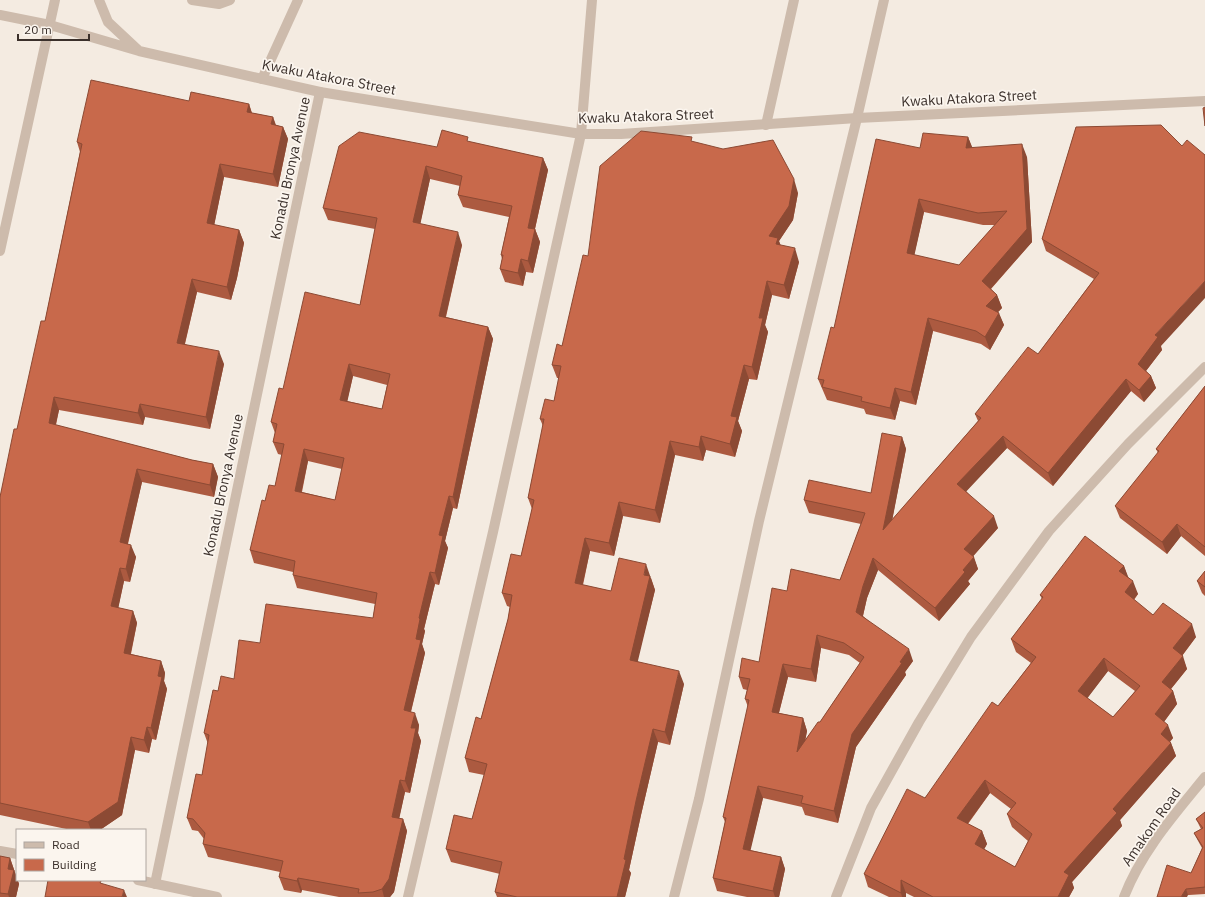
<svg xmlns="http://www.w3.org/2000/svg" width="1205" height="897" font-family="'IBM Plex Sans',sans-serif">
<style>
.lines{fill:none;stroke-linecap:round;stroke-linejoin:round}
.service{stroke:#cdbbac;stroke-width:10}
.minor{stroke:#cdbbac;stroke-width:10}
.tertiary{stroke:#cdbbac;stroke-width:10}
.wall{fill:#ac5a40;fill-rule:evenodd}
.shaded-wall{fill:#8c4a34}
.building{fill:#c8694b;stroke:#8c4a34;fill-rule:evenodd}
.labels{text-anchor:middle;stroke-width:3.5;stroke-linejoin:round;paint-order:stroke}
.street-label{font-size:14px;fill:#3b302b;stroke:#fbf5ee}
</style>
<rect width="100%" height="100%" fill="#f4ebe1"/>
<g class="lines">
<!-- service -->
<path class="service" d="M192,0L219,4L230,0
M262,79L298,0
M857,118L884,0
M766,125L794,0
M581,134L592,0"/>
<!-- minor -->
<path class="minor" d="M0,15L50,25
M0,851L17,854
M138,880L217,897
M155,884L320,92
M408,897L493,532L581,134
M674,897L699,799L759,521L857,118
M836,897L871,808L919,722L971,637L1049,531L1128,444L1205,367"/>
<!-- tertiary -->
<path class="tertiary" d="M99,0L108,22L138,50
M50,25L139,51L320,92L581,134H621L857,118L1205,101
M0,251L55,0
M1124,897C1141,852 1175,814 1205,777"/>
</g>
<!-- wall -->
<path class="wall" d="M189,101L249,104L252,113L273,117L276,125L283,127L288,139L278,187L224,177L214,225L239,230L244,243L237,278L231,300L197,292L185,344L224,364L210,429L145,417L143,425L59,410L56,425L192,460L213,464L218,477L214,497L142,482L128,544L136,557L130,582L124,581L118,608L133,611L137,623L131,654L161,661L165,673L164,681L167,689L156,740L152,739L149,753L135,750L122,815L100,830H71L0,815V497L17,429L45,321L80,152L77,142Z
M1076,127L1162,350L1146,371L1151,376L1156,388L1144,402L1131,391L1053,486L1007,448L966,491L998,528L973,556L978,569L968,581L970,584L939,621L878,570L867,598L863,616L913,661L905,672L906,675L856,747L838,823L805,815L802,807L763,798L750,850L781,857L785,869L779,897H747L717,891L713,878L725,822L723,817L748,707L745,699L747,690L743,689L739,677L759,662L787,591L840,580L861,524L809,513L804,500L871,493L902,437L906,449L892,520L978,421L975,414L1038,354L1094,279L1046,251L1042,239ZM821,648L849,655L860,663L820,722L805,740L807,731L803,718L779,713L788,677L816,682Z
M968,137L972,148L1027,157L1032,242L991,289L997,295L1002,308L998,312L1004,325L990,350L981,344L933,331L916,405L900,401L895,420L866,414L864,409L827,400L818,379L834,328L920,148ZM924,212L983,225H995L959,265L914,255Z
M470,142L543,158L548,170L535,229L540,242L533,273L526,272L523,286L505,282L500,269L502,259L501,255L509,217L463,207L458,195L460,186L430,179L420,224L462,245L446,317L488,327L493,339L457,509L453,508L445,541L448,548L439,585L435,584L424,629L425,631L422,644L425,653L411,712L419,725L418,733L421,741L410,793L405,792L399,818L403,819L407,831L394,892L390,897H339L302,890L301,893L284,890L279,877L280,872L208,857L203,844L204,839L198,831L192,830L187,818L202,775L208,744L204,733L218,691L234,679L260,643L373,618L375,604L297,588L293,575V572L254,563L250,550L265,501L275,486L282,455L278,454L273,442L275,433L271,422L283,389L360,305L375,229L328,220L323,208L437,147ZM353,376L387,385L382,409L347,401ZM308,461L342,469L335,500L302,492Z
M694,142L798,193L793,220L779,241L780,245L799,262L789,299L772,295L765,325L768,332L757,380L749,379L738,421L742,431L735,457L706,450L703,461L675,455L660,523L623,516L614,556L590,551L583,585L611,591L651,578L655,590L637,661L684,684L670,745L658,742L641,815L629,870L631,873L625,897H497L495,892L500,874L451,862L446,849L472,819L484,775L469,772L465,758L481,719L508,619L510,607L507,606L502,593L521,556L532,509L528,498L543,426L540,419L554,401L559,378H557L552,365L562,346L588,256Z
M1205,386V556L1181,536L1167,554L1120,518L1115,506L1158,453L1156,449Z
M1124,566L1128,578L1138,594L1134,600L1153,615L1196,637L1182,656L1187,669L1171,689L1173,691L1177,704L1164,722L1173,738L1170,742L1171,743L1176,756L1120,820L1122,826L1072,882L1074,888L1069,897H914L906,893V897H889L868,887L864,874L998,706L1031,663L1016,652L1011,639L1042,599L1040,595ZM1108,671L1135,691L1113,717L1087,698ZM990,793L1011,809L1007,814L1012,827L1028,841L1015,867L984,849L987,844L982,831L968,824Z
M1205,571V596L1202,593L1197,581Z
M1205,812V894L1157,897L1191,873L1202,848L1197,839L1194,833L1201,829L1196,819Z
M0,856L10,858L19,884L16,897H0Z"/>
<!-- shaded-wall -->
<path class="shaded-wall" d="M249,104L253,117L247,112Z
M273,117L277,130L271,124Z
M283,127L288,139L278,187L273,174Z
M968,137L973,149L966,148Z
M1022,144L1027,157L1032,242L987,293L982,281L1027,229Z
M543,158L548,170L534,233L535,229L540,242L533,273L528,261V228Z
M220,164L224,177L212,236L207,223Z
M426,166L430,179L418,235L413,222Z
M794,179L798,193L793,220L779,241L783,251L769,236Z
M919,199L924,212L912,266L907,253Z
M239,230L244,243L237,278L231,300L227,287Z
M458,232L462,245L443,328L439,316Z
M795,248L799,262L789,299L784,285Z
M521,259L526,272L523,286L518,273Z
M192,279L197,292L182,355L177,343Z
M767,281L772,295L765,325L768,332L757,380L752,367L759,318Z
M1205,281V298L1161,346L1162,350L1142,376L1138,364L1155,335Z
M997,295L1002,308L991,319L986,306Z
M999,313L1004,325L990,350L985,337Z
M928,318L933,331L916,405L911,392Z
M488,327L493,339L457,509L453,497Z
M219,351L224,364L210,429L206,417Z
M349,364L353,376L345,412L340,400Z
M744,365L749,379L738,421L742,431L735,457L730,444L731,416Z
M1151,376L1156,388L1144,402L1139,390Z
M1126,379L1131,391L1053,486L1048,473Z
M895,388L900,401L895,420L890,408Z
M54,397L59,410L53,436L49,423Z
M140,404L145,417L143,425L138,413Z
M701,436L706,450L703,461L699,447Z
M1003,436L1007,448L962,496L957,484Z
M902,437L906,449L888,542L883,530Z
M670,441L675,455L660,523L655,510Z
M304,449L308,461L299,503L295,491Z
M213,464L218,477L214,497L210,485Z
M137,469L142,482L125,555L120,542Z
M449,496L453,508L445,541L448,548L439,585L435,573L439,535Z
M619,502L623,516L614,556L609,543Z
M994,516L998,528L969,561L964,549Z
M1177,524L1181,536L1167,554L1162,542Z
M585,538L590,551L580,596L575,583Z
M131,545L136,557L130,582L126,569Z
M974,557L978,569L968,581L970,584L939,621L935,608L963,570Z
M873,558L878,570L867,598L861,624L856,612L863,586Z
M646,564L655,590L635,673L630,660Z
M1124,566L1129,579L1119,571Z
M120,568L124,581L116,619L111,606Z
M430,572L435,584L424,629L425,631L422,644L425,653L408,723L404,710L419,618Z
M1133,581L1138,594L1129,605L1125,592Z
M133,611L137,623L128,666L124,653Z
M1192,624L1196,637L1178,661L1173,648Z
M817,635L821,648L816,682L811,669Z
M909,649L913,661L905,672L906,675L856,747L838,823L834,811L852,734L900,662Z
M1183,656L1187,669L1166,695L1162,682Z
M1104,658L1108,671L1083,704L1078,691Z
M161,661L165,673L164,681L167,689L156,740L151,728L158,676Z
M783,664L788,677L776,724L772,712Z
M679,671L684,684L670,745L665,732Z
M1173,691L1177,704L1160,727L1155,714Z
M415,713L419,725L418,733L421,741L410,793L405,781L411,728Z
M803,718L807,731L801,765L797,752Z
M1168,725L1173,738L1165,747L1161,734Z
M147,727L152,739L149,753L144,740Z
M653,729L658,742L641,815L629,870L631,873L625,897H617L624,859L636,801Z
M131,737L135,750L122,815L100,830H91L88,822Z
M1171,743L1176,756L1120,820L1122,826L1072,882L1074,888L1069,897H1058L1064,872L1113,809Z
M400,780L405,792L397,829L392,817Z
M985,780L990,793L962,831L957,818Z
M758,786L763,798L748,861L743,849Z
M403,819L407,831L394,892L390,897H384L382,889Z
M982,831L987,844L980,857L975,844Z
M781,857L785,869L779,897H775L773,891Z
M10,858L19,884L16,897H9L8,894V869Z
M298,878L302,890L301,893L297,881Z
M901,880L906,893V897H902L901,893Z
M1186,889L1188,895L1187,897H1181Z
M124,890L127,897H122Z"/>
<!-- building -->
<path class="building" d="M91,80L189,101L191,92L249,104L247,112L273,117L271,124L283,127L273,174L220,164L207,223L239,230L232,265L227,287L192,279L177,343L219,351L206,417L140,404L138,413L54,397L49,423L192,460L213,464L210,485L137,469L120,542L131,545L126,569L120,568L111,606L133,611L124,653L161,661L158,676L162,677L151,728L147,727L144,740L131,737L118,802L88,822L0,803V497L14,429H17L41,321H45L82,144L77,142Z
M1205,107V126L1203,108Z
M1161,125L1182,146L1187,140L1205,155V281L1155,335L1158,337L1138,364L1151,376L1139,390L1126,379L1048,473L1003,436L957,484L994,516L964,549L974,557L963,570L965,572L935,608L873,558L863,586L856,612L909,649L900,662L902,663L852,734L834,811L801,803L803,796L758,786L743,849L781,857L773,891L713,878L726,818L723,817L749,700L745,699L750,679L739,677L742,658L759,662L772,588L787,591L791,569L840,580L865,513L804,500L809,480L871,493L882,433L902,437L883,530L981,418L975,414L1028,347L1038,354L1099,273L1042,239L1076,127ZM817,635L844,643L864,657L820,722H818L797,752L803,718L772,712L783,664L811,669Z
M442,130L468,137L467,141L543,158L528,228L535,229L528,261L521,259L518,273L500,269L503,255H501L512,206L458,195L462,176L426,166L413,222L458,232L439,316L488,327L453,497L449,496L439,535L443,536L435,573L430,572L419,618L420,619L416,639L421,640L404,710L415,713L411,728H416L405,781L400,780L392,817L403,819L389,879L382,889L373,892L358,893L359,889L298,878L297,881L279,877L283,861L203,844L205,833L193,819L187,818L196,774L202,775L209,735L204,733L213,690L218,691L221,676L234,679L239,640L260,643L266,604L373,618L377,593L293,575L295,561L250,550L262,500L265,501L269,485L275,486L284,444L273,442L277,424L271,422L279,388L283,389L305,292L360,305L377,218L323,208L339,146L359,132L437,147ZM349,364L390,374L382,409L340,400ZM304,449L344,458L335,500L295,491Z
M641,131L692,137L691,141L723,149L773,140L794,179L789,206L769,236L778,238L776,244L795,248L784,285L767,281L759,318H763L752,367L744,365L731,416L737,417L730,444L701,436L699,447L670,441L655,510L619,502L609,543L585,538L575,583L611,591L619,558L646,564L644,575L650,576L630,660L679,671L665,732L653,729L636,801L624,859L626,860L617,897H517L495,892L502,862L446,849L454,815L472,819L487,764L465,758L476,717L481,719L508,619L512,595L502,593L511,554L521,556L534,500L528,498L544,419H540L545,399L554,401L561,366L552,365L557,344L562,346L583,255L588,256L600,166Z
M923,133L968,137L966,148L1022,144L1027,229L982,281L997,295L986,306L999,313L985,337L976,331L928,318L911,392L895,388L890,408L861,401L862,397L822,387L824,380L818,379L831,327L834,328L876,139L920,148ZM919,199L978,213L1007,211L959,265L907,253Z
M1205,386V547L1177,524L1162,542L1115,506L1159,451L1156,449Z
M1085,536L1124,566L1119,571L1133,581L1125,592L1153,615L1163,603L1192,624L1173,648L1183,656L1162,682L1173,691L1155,714L1168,725L1161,734L1171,743L1113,809L1117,813L1064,872L1069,875L1058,897H933L901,880V893L864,874L907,789L925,798L992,702L998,706L1036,657L1011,639L1043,597L1040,595ZM1104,658L1140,686L1113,717L1078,691ZM985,780L1016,803L1007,814L1032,834L1015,867L975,844L982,831L957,818Z
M1205,571V587L1197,581Z
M1205,812V887L1186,889L1181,897H1157L1167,865L1191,873L1203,847L1194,833L1203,828L1196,819Z
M0,856L10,858L8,869L14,870L8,894L0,893Z
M48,880H98L101,881L100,883L124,890L122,897H45Z"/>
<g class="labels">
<!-- street labels -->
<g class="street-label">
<text transform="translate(329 77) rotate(11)" y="5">Kwaku Atakora Street</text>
<text transform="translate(969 98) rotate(-3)" y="5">Kwaku Atakora Street</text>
<text transform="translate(646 116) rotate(-2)" y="5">Kwaku Atakora Street</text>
<text transform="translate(290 168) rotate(-78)" y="5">Konadu Bronya Avenue</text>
<text transform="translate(223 485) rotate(-78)" y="5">Konadu Bronya Avenue</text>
<text transform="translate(1151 827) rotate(-55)" y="5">Amakom Road</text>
</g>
</g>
<!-- legend -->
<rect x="16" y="829" width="130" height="52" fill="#fbf5ee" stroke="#aea6a0"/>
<rect x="24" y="842" width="20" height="6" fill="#cdbbac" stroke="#aea6a0"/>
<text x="52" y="849" font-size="12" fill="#3b302b">Road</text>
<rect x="24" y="859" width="20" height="12" fill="#c8694b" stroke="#aea6a0"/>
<text x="52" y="869" font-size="12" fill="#3b302b">Building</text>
<!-- scale -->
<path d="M18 34v6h71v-6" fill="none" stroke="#3b302b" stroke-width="2"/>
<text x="24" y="34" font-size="12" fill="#3b302b" stroke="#fbf5ee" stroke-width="3" paint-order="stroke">20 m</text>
</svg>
